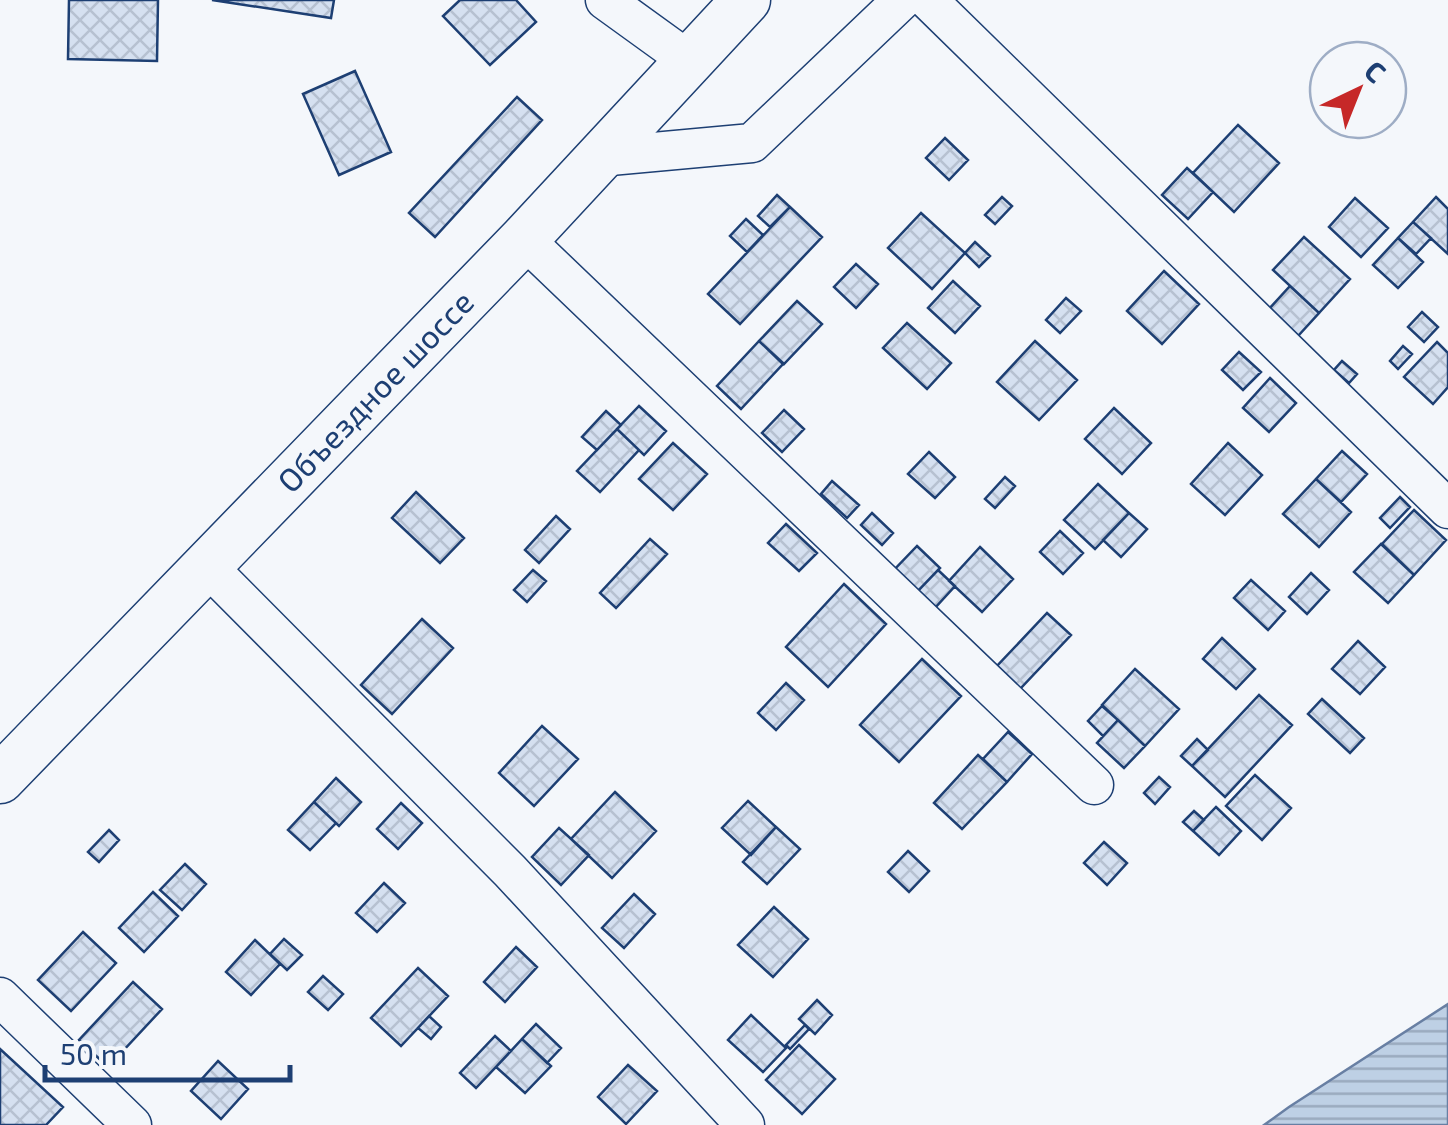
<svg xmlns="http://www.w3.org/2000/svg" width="1448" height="1125" font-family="'Exo 2',sans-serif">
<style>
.water{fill:url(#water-rules);stroke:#687fa3;stroke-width:2.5}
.building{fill:url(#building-cross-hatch);stroke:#1d3f73;stroke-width:2.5}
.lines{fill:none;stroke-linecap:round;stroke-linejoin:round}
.minor-casing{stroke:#1d3f73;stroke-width:41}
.major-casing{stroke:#1d3f73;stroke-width:51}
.minor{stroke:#f4f7fb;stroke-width:38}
.major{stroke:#f4f7fb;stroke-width:48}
.labels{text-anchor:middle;stroke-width:8;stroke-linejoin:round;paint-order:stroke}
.street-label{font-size:32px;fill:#1d3f73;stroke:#f4f7fb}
</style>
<defs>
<pattern id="water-rules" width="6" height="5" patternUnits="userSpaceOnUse" patternTransform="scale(2.5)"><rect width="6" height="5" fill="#bed0e5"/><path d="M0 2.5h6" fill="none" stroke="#9aaabe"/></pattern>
<pattern id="building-cross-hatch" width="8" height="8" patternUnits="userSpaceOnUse" patternTransform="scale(2.5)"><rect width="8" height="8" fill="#d5e0f0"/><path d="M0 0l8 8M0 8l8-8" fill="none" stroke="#b6c1d1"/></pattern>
</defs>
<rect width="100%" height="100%" fill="#f4f7fb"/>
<!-- water -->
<path class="water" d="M1448,1004V1125H1264L1289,1107Z"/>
<!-- building -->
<path class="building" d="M69,0H158L157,61L68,59Z
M212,0H334L331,18Z
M460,0H516L536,22L490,65L443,16Z
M355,71L391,152L339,175L303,94Z
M517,97L542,120L435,237L409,213Z
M1238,125L1279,163L1234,212L1193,173Z
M945,138L968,160L949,180L926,158Z
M1187,168L1213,192L1188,219L1162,195Z
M777,195L790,207L770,227L758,216Z
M1002,197L1012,206L995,224L985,215Z
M1436,197L1448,209V254L1413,222Z
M1355,198L1388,228L1361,257L1329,227Z
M790,207L822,237L740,324L708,294Z
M921,213L965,253L932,289L888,248Z
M746,219L763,235L747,252L730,236Z
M1413,222L1431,238L1416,254L1398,238Z
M1304,237L1350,279L1319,313L1273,270Z
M1398,238L1423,262L1398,288L1373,265Z
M975,242L990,256L979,267L965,253Z
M856,264L878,284L856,308L834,287Z
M1164,271L1199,304L1162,344L1127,311Z
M953,281L980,306L955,333L928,308Z
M1290,286L1319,313L1298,336L1269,309Z
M1066,298L1081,311L1060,333L1046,320Z
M797,301L822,324L784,364L759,341Z
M1422,312L1438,327L1424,342L1408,327Z
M907,323L951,363L927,389L883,348Z
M759,341L783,364L741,409L717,386Z
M1035,341L1077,380L1039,420L997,382Z
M1437,342L1448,353V387L1433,404L1404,377Z
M1403,346L1412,354L1398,369L1390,361Z
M1239,352L1261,372L1243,390L1222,370Z
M1342,361L1357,374L1349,383L1334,370Z
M1270,378L1296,403L1269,432L1243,408Z
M639,406L666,431L644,455L617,429Z
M1114,408L1151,443L1122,474L1085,439Z
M784,410L804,429L782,452L762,433Z
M606,411L621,425L597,450L582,437Z
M617,429L639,450L600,492L577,471Z
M673,443L707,474L673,510L639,479Z
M1228,443L1262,475L1225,515L1191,484Z
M1342,451L1367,474L1341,502L1316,479Z
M929,452L955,477L935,498L908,474Z
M1005,477L1015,486L995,508L985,499Z
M1316,479L1351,512L1319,547L1283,514Z
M832,481L859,505L847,518L821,494Z
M1098,484L1129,513L1095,549L1064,520Z
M416,492L464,538L440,563L392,518Z
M1400,497L1410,507L1390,528L1380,518Z
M1414,510L1446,540L1414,575L1382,544Z
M872,513L893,533L882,545L861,525Z
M1129,513L1147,529L1121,557L1103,540Z
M556,516L570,529L539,563L525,550Z
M786,524L817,553L799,571L768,543Z
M1060,531L1083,553L1063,574L1040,552Z
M650,539L667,554L616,608L600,593Z
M1381,544L1414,575L1388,603L1354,572Z
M917,546L940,568L916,593L893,571Z
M980,547L1013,579L982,612L949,581Z
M533,570L546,581L527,602L514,590Z
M938,570L955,586L934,609L916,593Z
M1311,573L1329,590L1307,614L1289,597Z
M1251,580L1285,611L1268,630L1234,598Z
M844,584L886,624L828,687L786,647Z
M1047,613L1071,635L1020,689L996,667Z
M422,619L453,648L392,714L361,685Z
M1222,638L1255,669L1236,689L1203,659Z
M1358,641L1385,667L1360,694L1332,669Z
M922,659L961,696L899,762L860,725Z
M1135,669L1179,709L1145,746L1102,705Z
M786,683L804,700L776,730L758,713Z
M1259,695L1292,725L1225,797L1192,766Z
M1322,699L1364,738L1350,753L1308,714Z
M1102,706L1118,720L1103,736L1088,721Z
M1118,720L1145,746L1124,768L1097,743Z
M542,726L578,759L534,806L499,773Z
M1008,732L1032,754L1007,782L983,759Z
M1197,739L1208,750L1192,766L1181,756Z
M978,755L1007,782L962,829L934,803Z
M1255,775L1291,808L1262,840L1226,806Z
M1159,777L1170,787L1155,804L1144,793Z
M336,778L361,802L339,826L314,802Z
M615,792L656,831L612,878L571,839Z
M748,801L776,827L751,855L722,828Z
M314,802L336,823L310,850L288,830Z
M401,803L422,823L398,849L377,829Z
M1216,807L1241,831L1219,855L1193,831Z
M1194,811L1204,820L1193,831L1183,822Z
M776,827L800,849L767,884L743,862Z
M559,828L589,855L561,885L532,857Z
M109,830L119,840L99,862L88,852Z
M1104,842L1127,863L1107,885L1084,863Z
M908,851L929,871L909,892L888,872Z
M185,864L206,884L182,910L160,890Z
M384,883L405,903L377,932L356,913Z
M153,892L178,916L144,952L119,928Z
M634,894L655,914L624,948L602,928Z
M774,907L808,939L773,977L738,945Z
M83,932L116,963L71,1011L38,980Z
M284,939L302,955L287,970L270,954Z
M255,940L280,964L251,995L226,972Z
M516,947L537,967L505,1002L484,982Z
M418,968L448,996L401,1046L371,1018Z
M323,976L343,994L328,1010L308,992Z
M133,982L162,1009L108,1067L79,1040Z
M817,1000L832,1015L815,1034L799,1019Z
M751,1015L786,1048L763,1072L728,1040Z
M429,1016L441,1027L431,1039L418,1028Z
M536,1024L561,1048L547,1063L522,1039Z
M805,1025L809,1029L790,1049L786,1045Z
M495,1036L511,1051L476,1088L460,1073Z
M522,1039L551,1066L525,1093L496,1067Z
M799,1045L835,1079L802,1114L766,1080Z
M0,1049L63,1107L46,1125H0Z
M218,1061L248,1089L221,1119L191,1091Z
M628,1065L657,1091L626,1124L598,1097Z"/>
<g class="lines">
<defs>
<path id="minor" d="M605,0L688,60
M928,0L1448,509
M599,157L752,143L902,0
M524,239L1094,785
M207,566L510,871L745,1125
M0,997L132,1125"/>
<path id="major" d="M0,779L524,239L746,0"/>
</defs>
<!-- minor casing -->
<use href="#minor" class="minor-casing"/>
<!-- major casing -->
<use href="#major" class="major-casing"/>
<!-- minor -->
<use href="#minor" class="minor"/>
<!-- major -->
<use href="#major" class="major"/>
</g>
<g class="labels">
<!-- street labels -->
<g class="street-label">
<text transform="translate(376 392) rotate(-46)" y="11">Объездное шоссе</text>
</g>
</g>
<!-- north arrow -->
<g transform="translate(1358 90) rotate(43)"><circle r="48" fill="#f4f7fb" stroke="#9eadc5" stroke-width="2.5"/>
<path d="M0-8L18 38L0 25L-18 38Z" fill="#c62828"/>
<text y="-15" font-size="28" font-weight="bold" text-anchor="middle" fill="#1d3f73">С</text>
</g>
<!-- scale -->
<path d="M45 1065v15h245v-15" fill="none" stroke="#1d3f73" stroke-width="5"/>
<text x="60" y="1065" font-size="30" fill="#1d3f73" stroke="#f4f7fb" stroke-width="8" paint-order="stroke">50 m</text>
</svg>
